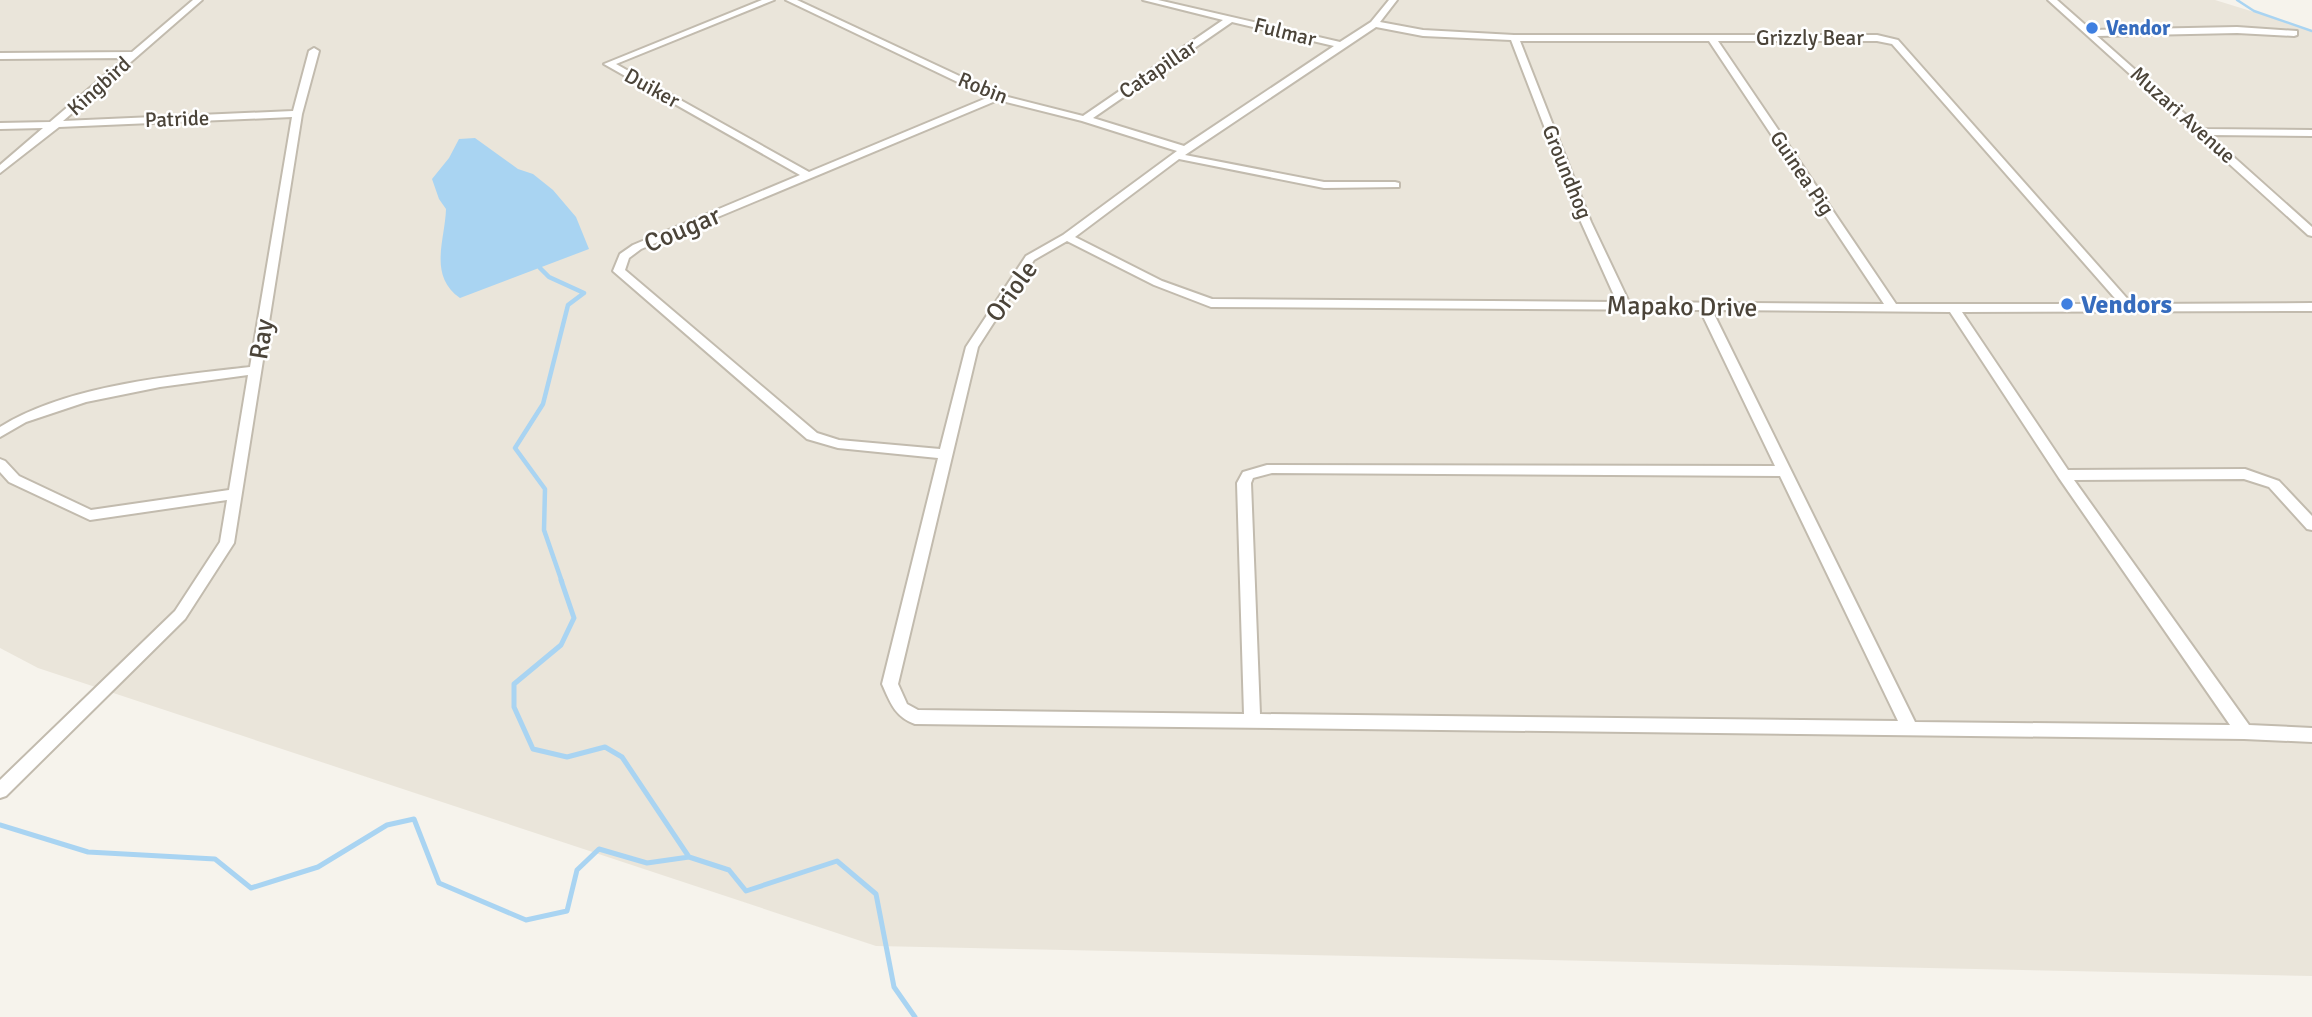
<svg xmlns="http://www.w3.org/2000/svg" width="2312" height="1017" font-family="Signika,sans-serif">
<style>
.residential{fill:#eae5da}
.water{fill:#a9d4f2}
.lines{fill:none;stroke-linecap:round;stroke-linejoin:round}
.stream-far2{stroke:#a9d4f2;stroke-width:2.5}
.stream-far1{stroke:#a9d4f2;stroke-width:4.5}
.stream{stroke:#a9d4f2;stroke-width:5}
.minor-casing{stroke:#c2bbae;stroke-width:4}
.minor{fill:#fff;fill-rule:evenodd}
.shop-dot{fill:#3f7fe0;stroke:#fff;stroke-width:2.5}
.labels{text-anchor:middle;stroke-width:5;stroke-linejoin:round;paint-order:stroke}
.far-shop-label{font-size:21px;font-weight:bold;fill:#366cbe;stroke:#fff;text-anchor:start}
.far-street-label{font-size:21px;fill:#4b4439;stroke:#fff}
.street-label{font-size:26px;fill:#4b4439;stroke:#fff}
.shop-label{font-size:26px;font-weight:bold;fill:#366cbe;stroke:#fff;text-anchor:start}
</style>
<rect width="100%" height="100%" fill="#f6f3ec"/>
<!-- residential -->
<path class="residential" d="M0,0H2215L2312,30V976L876,946L38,668L0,648Z"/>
<!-- water -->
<path class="water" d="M475,138L518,169L533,174L553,190L576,217L589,249L460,298C428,275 445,241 446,209L439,199L432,179L449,158L459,139Z"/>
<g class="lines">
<!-- stream-far2 -->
<path class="stream-far2" d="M2237,0L2254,11L2312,31"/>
<!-- stream-far1 -->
<path class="stream-far1" d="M540,268L549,277L584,293L568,305L543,404L515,448L545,489L544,530L562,582"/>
<!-- stream -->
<path class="stream" d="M561,580L574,618L561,645L514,684V707L533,749L567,757L605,747L622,757L689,857
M0,825L88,852L215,859L251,888L318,867L387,825L414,819L439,883L526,920L567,911L577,870L599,849L647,863L689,857L729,870L746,891L837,861L876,894L894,987L915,1017"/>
<defs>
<path id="minor" d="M193,0H202L63,121L293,111L309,51L314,48L319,51L302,114L234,543L185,619L6,796L0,798V780L175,611L220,542L227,500L90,520L9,482L0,472V459L5,461L19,476L91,510L229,490L248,375L160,387L86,402L26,422L0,437V427C67,385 172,376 250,367L292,117L59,127L0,173V165L43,128L0,129V123L50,122L125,58L0,59V53L132,52Z
M762,0H774L616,64L809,172L989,97L786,0H797L1000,95L1083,116L1223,20L1143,0H1158L1340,42L1371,22L1389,0H1397L1380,22L1423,30L1514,35H1877L1898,40L2132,304L2312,303V311L1962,312L2068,470L2245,469L2279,481L2312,516V530L2307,529L2269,487L2244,479L2074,480L2249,725L2312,728V742L2244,739L915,724C895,717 890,702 882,684L938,458L838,448L807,439L613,271L620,254L633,245L800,175L604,64ZM1232,22L1334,46L1184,146L1093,118ZM1376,27L1423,36L1511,40L1581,222L1617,302L1212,299L1162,281L1075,237L1179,159L1324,188L1399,187V183L1395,182H1324L1185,155ZM1520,41H1709L1884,304L1629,302L1591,222ZM1718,41H1877L1892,44L2120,304H1896ZM998,100L1082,121L1177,151L1063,235L1026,256L966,347L940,449L839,440L817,433L625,270L629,258L641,249ZM1067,241L1154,285L1211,307L1700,310L1775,466L1267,465L1243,472L1237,483L1244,714L918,710L907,704L898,684L978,347L1034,260ZM1712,310L1950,312L2059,478L2230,725L1915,722ZM1272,473L1780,476L1898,721L1260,714L1251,483L1253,478Z
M2048,0H2057L2091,30L2237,27L2297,31V35L2294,36L2237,33L2097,36L2202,129L2312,130V136L2209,135L2312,227V236L2308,235Z"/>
</defs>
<!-- minor casing -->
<use href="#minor" class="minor-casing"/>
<!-- minor -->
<use href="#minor" class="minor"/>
</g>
<!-- markers -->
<g class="shop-dot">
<circle cx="2092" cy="28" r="7"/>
<circle cx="2067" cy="304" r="7"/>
</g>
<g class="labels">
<!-- far-shop labels -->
<g class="far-shop-label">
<text x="2106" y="35">Vendor</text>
</g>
<!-- far-street labels -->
<g class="far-street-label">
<text transform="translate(1285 32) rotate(14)" y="7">Fulmar</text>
<text x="1810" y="45">Grizzly Bear</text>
<text transform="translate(1158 69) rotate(-34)" y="7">Catapillar</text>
<text transform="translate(99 86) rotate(-42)" y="7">Kingbird</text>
<text transform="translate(652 88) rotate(29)" y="7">Duiker</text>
<text transform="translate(983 88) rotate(22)" y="7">Robin</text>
<text transform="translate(2183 115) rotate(42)" y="7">Muzari Avenue</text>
<text transform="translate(177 119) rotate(-2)" y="7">Patride</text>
<text transform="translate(1567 172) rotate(68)" y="7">Groundhog</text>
<text transform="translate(1802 173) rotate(56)" y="7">Guinea Pig</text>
</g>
<!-- street labels -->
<g class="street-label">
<text transform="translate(682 229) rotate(-23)" y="9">Cougar</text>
<text transform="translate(1011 291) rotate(-54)" y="9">Oriole</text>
<text transform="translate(1682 306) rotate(1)" y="9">Mapako Drive</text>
<text transform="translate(261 339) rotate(-81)" y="9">Ray</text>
</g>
<!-- shop labels -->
<g class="shop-label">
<text x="2081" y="313">Vendors</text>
</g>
</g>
</svg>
